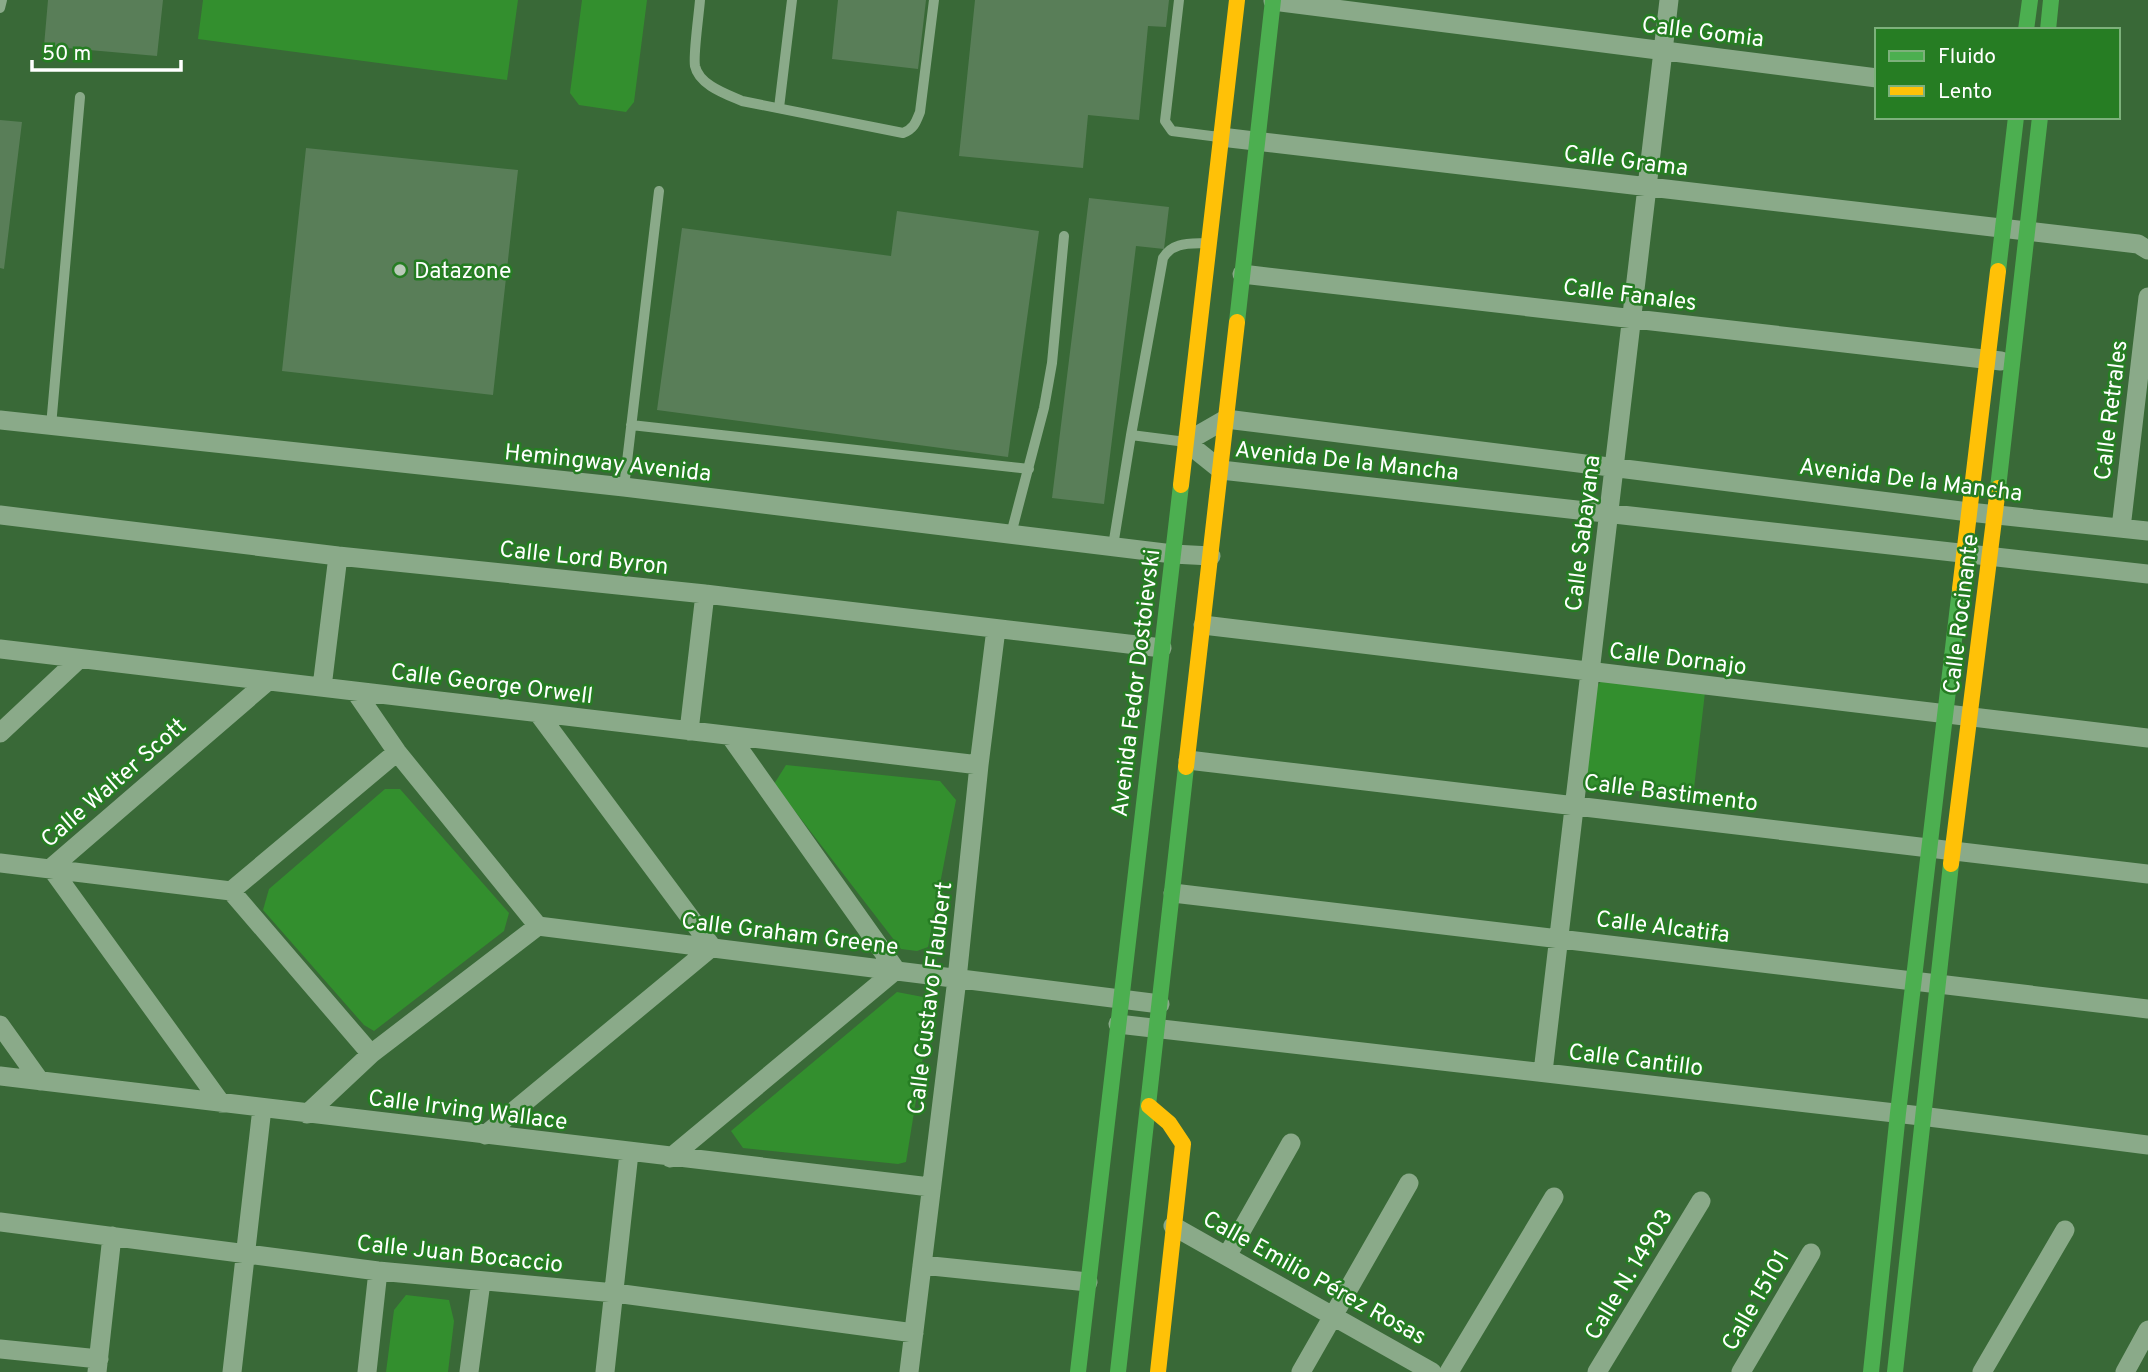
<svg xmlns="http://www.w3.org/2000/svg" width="2148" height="1372" font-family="Overpass,sans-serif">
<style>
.green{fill:#338f2e}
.building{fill:#597e58}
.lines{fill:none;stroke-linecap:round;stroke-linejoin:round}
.lane{stroke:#8aaa89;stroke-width:10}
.street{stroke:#8aaa89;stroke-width:19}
.fast{stroke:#4caf50;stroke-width:16}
.slow{stroke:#ffc107;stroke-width:16}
.poi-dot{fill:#bacab9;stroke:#267d23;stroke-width:2.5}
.labels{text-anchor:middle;stroke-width:5;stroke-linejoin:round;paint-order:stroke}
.street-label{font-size:23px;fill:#fff;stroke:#267d23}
.poi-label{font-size:23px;fill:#fff;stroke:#267d23;text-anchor:start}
</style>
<rect width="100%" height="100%" fill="#396937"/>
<!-- green -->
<path class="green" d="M203,0H518L507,80L198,39Z
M582,0H647L634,102L626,112L579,105L570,93Z
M1603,679L1705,692L1693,797L1591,786L1585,778L1597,686Z
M786,765L940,781L956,800L928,947L917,951L901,949L774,784Z
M385,789H400L509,913L504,931L374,1031L364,1025L263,910L269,889Z
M897,992L923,997L926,1038L906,1162L898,1164L743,1148L731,1131Z
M406,1295L449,1300L454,1321L448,1372H386L394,1310Z"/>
<!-- building -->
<path class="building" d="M48,0H163L157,56L44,46Z
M838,0H926L918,69L832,59Z
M975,0H1169L1166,27L1148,26L1139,120L1088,115L1083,168L959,156Z
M0,120L22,122L4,269L0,268Z
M306,148L518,170L493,395L282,371Z
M1089,198L1169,207L1164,249L1136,246L1104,504L1052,498Z
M897,211L1039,231L1008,457L657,410L682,228L891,256Z"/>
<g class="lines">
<!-- lane -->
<path class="lane" d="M700,0C699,14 693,55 695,66C699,85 726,94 742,101L903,133C914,129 916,122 920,112L934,0
M1179,0L1165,121L1172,131L1219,137
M0,8L2,0
M779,108L792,0
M631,425L1029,469
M51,426L80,97
M1186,442L1131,435L1163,258C1173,241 1191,244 1208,243
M624,487L659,191
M1011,534L1044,408L1052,363L1064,236
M1113,546L1131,435"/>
<!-- street -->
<path class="street" d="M1273,1L1877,78
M1221,137L2138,244L2148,250
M1242,274L2001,361
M0,420L624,487L1173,554L1211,556
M0,515L338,556L705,594L1162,648
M2121,528L2148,297
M2148,531L1969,512L1226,419L1186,442L1221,470L2148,574
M1203,625L2148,738
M0,649L979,765
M322,687L338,556
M355,691L397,752L538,926L1160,1004
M689,731L705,594
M0,733L79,659
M1188,760L2148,874
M0,863L231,891L371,1054
M231,891L397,752
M1173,893L2148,1009
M1118,1024L1921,1116L2148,1145
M0,1025L40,1081
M1543,1072L1669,0
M0,1076L930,1187
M221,1103L51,868L268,681
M307,1114L371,1054L538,926
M485,1135L712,947L538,713
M670,1158L896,970L730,736
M0,1222L378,1271L615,1293L914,1333
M1173,1226L1432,1372
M1227,1256L1291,1143
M922,1265L1088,1282
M0,1349L99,1359
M97,1372L112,1236
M232,1372L262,1108
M367,1372L378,1271
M469,1372L481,1282
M605,1372L629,1153
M909,1372L957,979L979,765L996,629
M1301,1372L1409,1183
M1449,1372L1554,1197
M1597,1372L1701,1201
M1741,1372L1811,1253
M1982,1372L2065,1230
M2125,1372L2148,1330"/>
<!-- fast -->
<path class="fast" d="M2026,30L2030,0
M2048,30L2051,0
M1998,271L2016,117
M1237,322L1273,0
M1998,488L2040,117
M1078,1372L1181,485
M1118,1372L1186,767
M1871,1372L1898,1113L1960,589
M1895,1372L1951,864"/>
<!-- slow -->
<path class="slow" d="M1181,485L1237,0
M1960,589L1998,271
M1186,767L1237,322
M1951,864L1998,488
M1149,1106L1169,1123L1183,1144L1158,1372"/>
</g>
<!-- markers -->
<circle class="poi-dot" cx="400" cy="270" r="7"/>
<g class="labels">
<!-- street labels -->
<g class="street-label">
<text transform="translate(1703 31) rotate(7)" y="8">Calle Gomia</text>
<text transform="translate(1626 160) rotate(7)" y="8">Calle Grama</text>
<text transform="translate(1630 294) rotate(7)" y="8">Calle Fanales</text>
<text transform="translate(2110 410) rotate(-83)" y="8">Calle Retrales</text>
<text transform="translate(1347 460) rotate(6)" y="8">Avenida De la Mancha</text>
<text transform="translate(608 462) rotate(6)" y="8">Hemingway Avenida</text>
<text transform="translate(1911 479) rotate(7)" y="8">Avenida De la Mancha</text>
<text transform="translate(1582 533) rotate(-83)" y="8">Calle Sabayana</text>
<text transform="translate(584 557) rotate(6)" y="8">Calle Lord Byron</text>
<text transform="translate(1960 614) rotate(-83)" y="8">Calle Rocinante</text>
<text transform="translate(1678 658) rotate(7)" y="8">Calle Dornajo</text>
<text transform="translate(492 683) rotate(7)" y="8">Calle George Orwell</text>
<text transform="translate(1135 683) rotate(-83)" y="8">Avenida Fedor Dostoievski</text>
<text transform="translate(113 782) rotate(-41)" y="8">Calle Walter Scott</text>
<text transform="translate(1671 792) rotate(7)" y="8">Calle Bastimento</text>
<text transform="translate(1663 926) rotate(7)" y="8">Calle Alcatifa</text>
<text transform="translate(790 933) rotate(7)" y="8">Calle Graham Greene</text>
<text transform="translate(929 998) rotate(-83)" y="8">Calle Gustavo Flaubert</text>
<text transform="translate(1636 1059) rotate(7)" y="8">Calle Cantillo</text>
<text transform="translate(468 1109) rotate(7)" y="8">Calle Irving Wallace</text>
<text transform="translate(460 1253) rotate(6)" y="8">Calle Juan Bocaccio</text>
<text transform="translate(1628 1274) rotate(-59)" y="8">Calle N. 14903</text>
<text transform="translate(1315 1277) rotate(29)" y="8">Calle Emilio Pérez Rosas</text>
<text transform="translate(1755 1300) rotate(-60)" y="8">Calle 15101</text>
</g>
<!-- poi labels -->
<g class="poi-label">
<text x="414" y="278">Datazone</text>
</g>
</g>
<!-- legend -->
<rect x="1875" y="28" width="245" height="91" fill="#267d23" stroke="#7db17b" stroke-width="2"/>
<rect x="1889" y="51" width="35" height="10" fill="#4caf50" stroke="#7db17b" stroke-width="2"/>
<text x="1938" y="63" font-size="21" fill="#ffffff">Fluido</text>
<rect x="1889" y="86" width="35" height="10" fill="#ffc107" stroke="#7db17b" stroke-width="2"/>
<text x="1938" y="98" font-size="21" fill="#ffffff">Lento</text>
<!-- scale -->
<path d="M32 60v10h149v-10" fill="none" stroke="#ffffff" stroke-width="3.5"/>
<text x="42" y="60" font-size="21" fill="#ffffff" stroke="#267d23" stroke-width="5" paint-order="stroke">50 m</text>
</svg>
